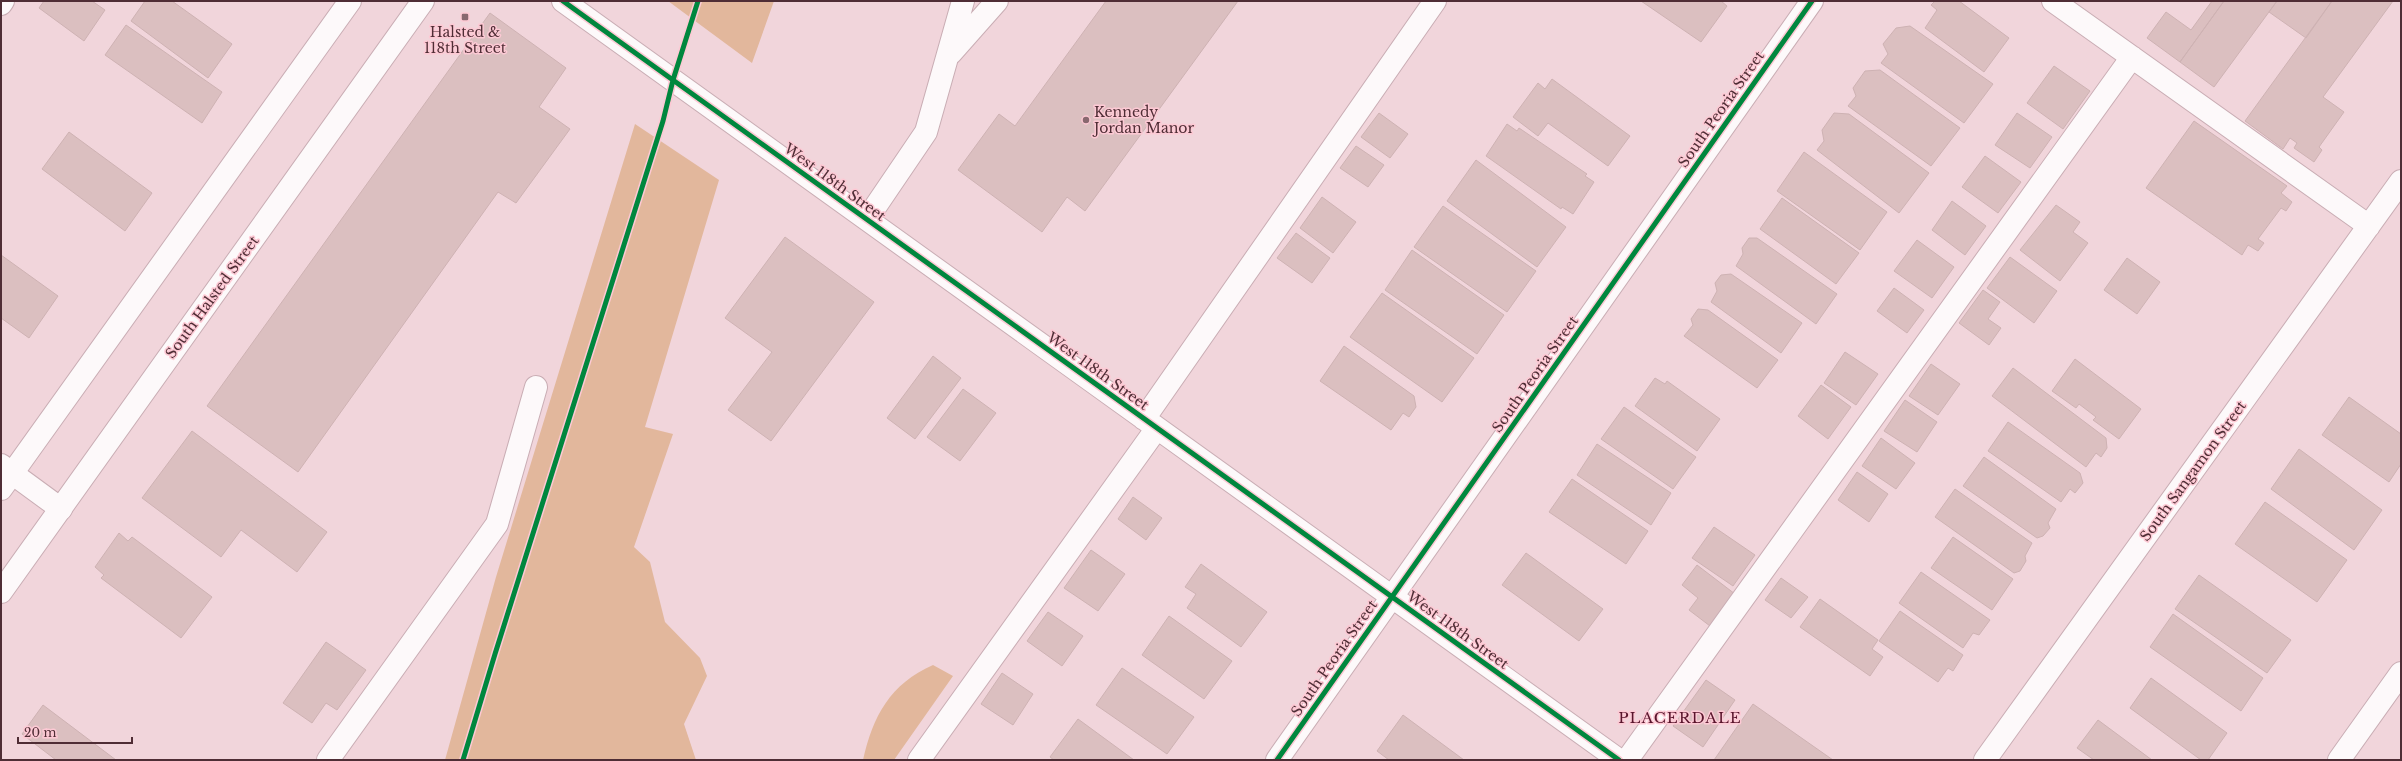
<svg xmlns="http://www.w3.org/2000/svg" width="2402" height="761" font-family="'Libre Baskerville',serif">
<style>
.green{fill:#e2b79c}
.building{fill:#dbbfc0;stroke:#ceb2b3}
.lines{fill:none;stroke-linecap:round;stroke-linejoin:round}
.minor-casing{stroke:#c9adb4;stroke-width:24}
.major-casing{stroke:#c9adb4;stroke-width:24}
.minor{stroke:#fdf9fa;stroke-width:22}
.major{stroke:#fdf9fa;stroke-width:22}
.cycleway-casing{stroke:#fdc9d4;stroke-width:8}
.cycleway{stroke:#00873e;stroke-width:5}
.poi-dot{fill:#88686f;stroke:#fdc9d4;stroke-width:1.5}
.labels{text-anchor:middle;stroke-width:3;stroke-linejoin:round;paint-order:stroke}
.poi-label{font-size:14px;fill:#4f2d35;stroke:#fdc9d4}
.street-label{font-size:14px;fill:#4f2d35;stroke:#fdc9d4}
.neighbourhood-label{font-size:15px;letter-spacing:1px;fill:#59152c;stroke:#fdc9d4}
</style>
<rect width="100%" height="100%" fill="#f1d5db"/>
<!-- green -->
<path class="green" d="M668,1H774L752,63Z
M635,124L719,180L645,427L673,434L634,547L650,562L665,622L700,658L707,676L684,724L696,760H445L496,577Z
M933,665L953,676L894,760H863C873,716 890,684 933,665Z"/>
<!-- building -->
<path class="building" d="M44,1H92L105,10L84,41L39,8Z
M145,1H172L232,44L208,78L131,21Z
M1106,1H1238L1085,211L1067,197L1042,232L958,170L999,114L1015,126Z
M1641,1H1721L1727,6L1701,42Z
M1935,1H1959L2009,38L1984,72L1925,28L1937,10L1931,5Z
M2212,1H2224L2180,62L2147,38L2166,12L2191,30Z
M2224,1H2277L2214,87L2180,62Z
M2277,1H2332L2306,38L2269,12Z
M2332,1H2393L2323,97L2344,112L2319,147L2322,150L2314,162L2294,148L2297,143L2290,138L2283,149L2245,121Z
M490,13L566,68L539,107L570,129L516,203L498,192L298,472L207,406Z
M126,25L222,92L202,123L105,55Z
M1910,26L1993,84L1964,123L1881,63L1888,54L1883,44L1896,28Z
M2054,66L2090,91L2063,129L2027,103Z
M1880,70L1960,128L1931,166L1848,106L1856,96L1853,88L1865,71Z
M1552,79L1630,136L1608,166L1548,123L1538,136L1513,117L1538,83L1545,89Z
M1379,113L1408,134L1390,158L1361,137Z
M1834,113L1849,114L1929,173L1899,213L1817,150L1824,141L1822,130Z
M2017,113L2052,137L2030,168L1995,145Z
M2194,121L2287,186L2281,193L2292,202L2286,211L2281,208L2258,239L2264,243L2258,251L2248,245L2242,255L2146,188Z
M1507,124L1517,131L1519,128L1587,174L1585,176L1594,182L1573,214L1562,207L1561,209L1486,156Z
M69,132L152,193L125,231L42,169Z
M1356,146L1384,165L1368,187L1340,168Z
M1804,152L1887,212L1860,250L1777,191Z
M1985,156L2021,182L1998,213L1962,187Z
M1476,160L1566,227L1537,267L1447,201Z
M1322,197L1356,222L1333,253L1300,228Z
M1782,198L1859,253L1836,284L1760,229Z
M1952,201L1986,226L1965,255L1932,230Z
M2056,205L2080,222L2073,232L2088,243L2060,281L2020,250Z
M1443,206L1536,271L1507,312L1414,247Z
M1296,233L1330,258L1312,283L1277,258Z
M785,237L874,302L771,441L728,410L772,352L725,318Z
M1749,238H1757L1837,294L1816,324L1736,266L1743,254L1742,248Z
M1917,240L1954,267L1932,298L1894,271Z
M1412,250L1504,315L1477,354L1385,290Z
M1,255L58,296L29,338L1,318Z
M2010,257L2057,291L2034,323L1987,288Z
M2127,258L2160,282L2137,314L2104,290Z
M1731,274L1802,323L1781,353L1711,302L1717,291L1715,283L1721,275Z
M1894,288L1924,310L1907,333L1877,311Z
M1983,290L2000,302L1988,319L2001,328L1989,345L1959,323Z
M1382,293L1474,358L1442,402L1350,337Z
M1698,309L1708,310L1778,360L1757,388L1684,336L1693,325L1691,319Z
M1344,346L1414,396L1416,407L1409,417L1403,413L1391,430L1320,381Z
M1845,352L1878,374L1856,405L1824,383Z
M933,356L961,378L915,439L887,418Z
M2075,359L2141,409L2119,439L2093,420L2096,417L2079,404L2076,408L2052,391Z
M1931,364L1960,384L1938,415L1909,396Z
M2013,368L2106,438L2107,448L2101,457L2096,453L2086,467L1992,396Z
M1655,378L1665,384L1667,381L1720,419L1697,451L1635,406Z
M1821,385L1851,407L1828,439L1798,416Z
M963,389L996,413L960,461L927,437Z
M2349,397L2401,434V464L2389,482L2322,435Z
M1905,400L1937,422L1917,452L1884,431Z
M1624,407L1696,457L1673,489L1601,439Z
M2008,422L2080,473L2083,483L2075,493L2070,489L2061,502L1988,451Z
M192,431L327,532L297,572L241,530L221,557L142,498Z
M1881,438L1915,463L1896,489L1862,466Z
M1597,444L1671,493L1651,525L1577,475Z
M2299,449L2382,510L2354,550L2271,489Z
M1984,457L2056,509L2048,523L2050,528L2043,536L2037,538L1963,486Z
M1857,472L1888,494L1869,522L1838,500Z
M1572,479L1648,531L1626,564L1549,512Z
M1955,489L2032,543L2025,556L2026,561L2020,571L2014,573L1935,517Z
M1133,497L1162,518L1146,540L1118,519Z
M2265,502L2347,560L2317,602L2235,544Z
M1714,527L1755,555L1733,586L1692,558Z
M119,533L128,541L132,537L212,597L181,638L101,578L104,575L95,567Z
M1953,537L2013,579L1992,610L1931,568Z
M1091,550L1125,574L1098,611L1064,588Z
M1526,553L1603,609L1579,641L1502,585Z
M1201,564L1267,612L1241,647L1187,608L1196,594L1185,587Z
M1697,565L1735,594L1710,626L1689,610L1698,598L1682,585Z
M1921,572L1990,620L1979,635L1973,633L1963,648L1899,603Z
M2199,575L2291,640L2267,673L2175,609Z
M1781,578L1808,597L1791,618L1765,600Z
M1820,599L1878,640L1872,649L1883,657L1870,676L1800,627Z
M1900,611L1963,655L1953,671L1948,668L1938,682L1879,641Z
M1048,612L1083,636L1062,666L1027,641Z
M2173,614L2263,678L2241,711L2150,647Z
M1169,616L1232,661L1204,699L1142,655Z
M326,642L366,670L337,710L326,703L312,723L283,703Z
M1122,668L1194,717L1167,754L1096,705Z
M1002,673L1033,694L1013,725L981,704Z
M2151,678L2227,733L2208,760H2201L2130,708Z
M1706,680L1735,700L1703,747L1673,726Z
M1753,704L1833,760H1714Z
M43,705L116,760H56L22,734Z
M1403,715L1464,760H1389L1377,751Z
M1078,719L1134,760H1054L1050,757Z
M2098,720L2152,760H2094L2077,748Z"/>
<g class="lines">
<defs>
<path id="minor" d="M563,1L1619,760
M2053,1L2369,226
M1,4L3,1
M951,53L997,1
M867,219L926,132L963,1
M1144,419L1435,1
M1,465L61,509
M328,760L497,524L536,387
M919,760L1157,428
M1277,760L1812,1
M1627,760L2132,57
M1985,760L2401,181
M2339,760L2401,673"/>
<path id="major" d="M1,489L350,1
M1,592L423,1"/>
</defs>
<!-- minor casing -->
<use href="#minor" class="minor-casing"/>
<!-- major casing -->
<use href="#major" class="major-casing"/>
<!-- minor -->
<use href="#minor" class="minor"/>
<!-- major -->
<use href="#major" class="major"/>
<defs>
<path id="cycleway" d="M563,1L1619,760
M463,760L495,654L663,121L673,80L698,1
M1277,760L1812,1"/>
</defs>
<!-- cycleway casing -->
<use href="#cycleway" class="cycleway-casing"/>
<!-- cycleway -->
<use href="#cycleway" class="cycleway"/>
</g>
<!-- markers -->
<g class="poi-dot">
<rect x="461" y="13" width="8" height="8" rx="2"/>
<circle cx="1086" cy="120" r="4"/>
</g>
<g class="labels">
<!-- poi labels -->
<g class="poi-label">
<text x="465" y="37">Halsted &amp;<tspan x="465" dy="16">118th Street</tspan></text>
<text x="1094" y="117" text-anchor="start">Kennedy<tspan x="1094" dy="16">Jordan Manor</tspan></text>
</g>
<!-- street labels -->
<g class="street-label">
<text transform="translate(1721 109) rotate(-55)" y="5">South Peoria Street</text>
<text transform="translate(835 182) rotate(36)" y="5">West 118th Street</text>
<text transform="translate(212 297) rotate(-54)" y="5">South Halsted Street</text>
<text transform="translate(1098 371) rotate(36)" y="5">West 118th Street</text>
<text transform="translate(1535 374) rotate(-55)" y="5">South Peoria Street</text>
<text transform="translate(2193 471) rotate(-54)" y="5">South Sangamon Street</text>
<text transform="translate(1458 630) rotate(36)" y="5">West 118th Street</text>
<text transform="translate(1334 658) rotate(-55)" y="5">South Peoria Street</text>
</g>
<!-- neighbourhood labels -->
<g class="neighbourhood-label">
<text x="1680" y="723">PLACERDALE</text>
</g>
</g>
<!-- border -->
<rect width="2402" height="761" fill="none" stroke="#4f2d35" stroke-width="4"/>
<!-- scale -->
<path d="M18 737v6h114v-6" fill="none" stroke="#4f2d35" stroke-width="2"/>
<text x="24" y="737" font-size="12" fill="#4f2d35" stroke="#fdc9d4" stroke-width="3" paint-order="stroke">20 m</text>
</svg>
